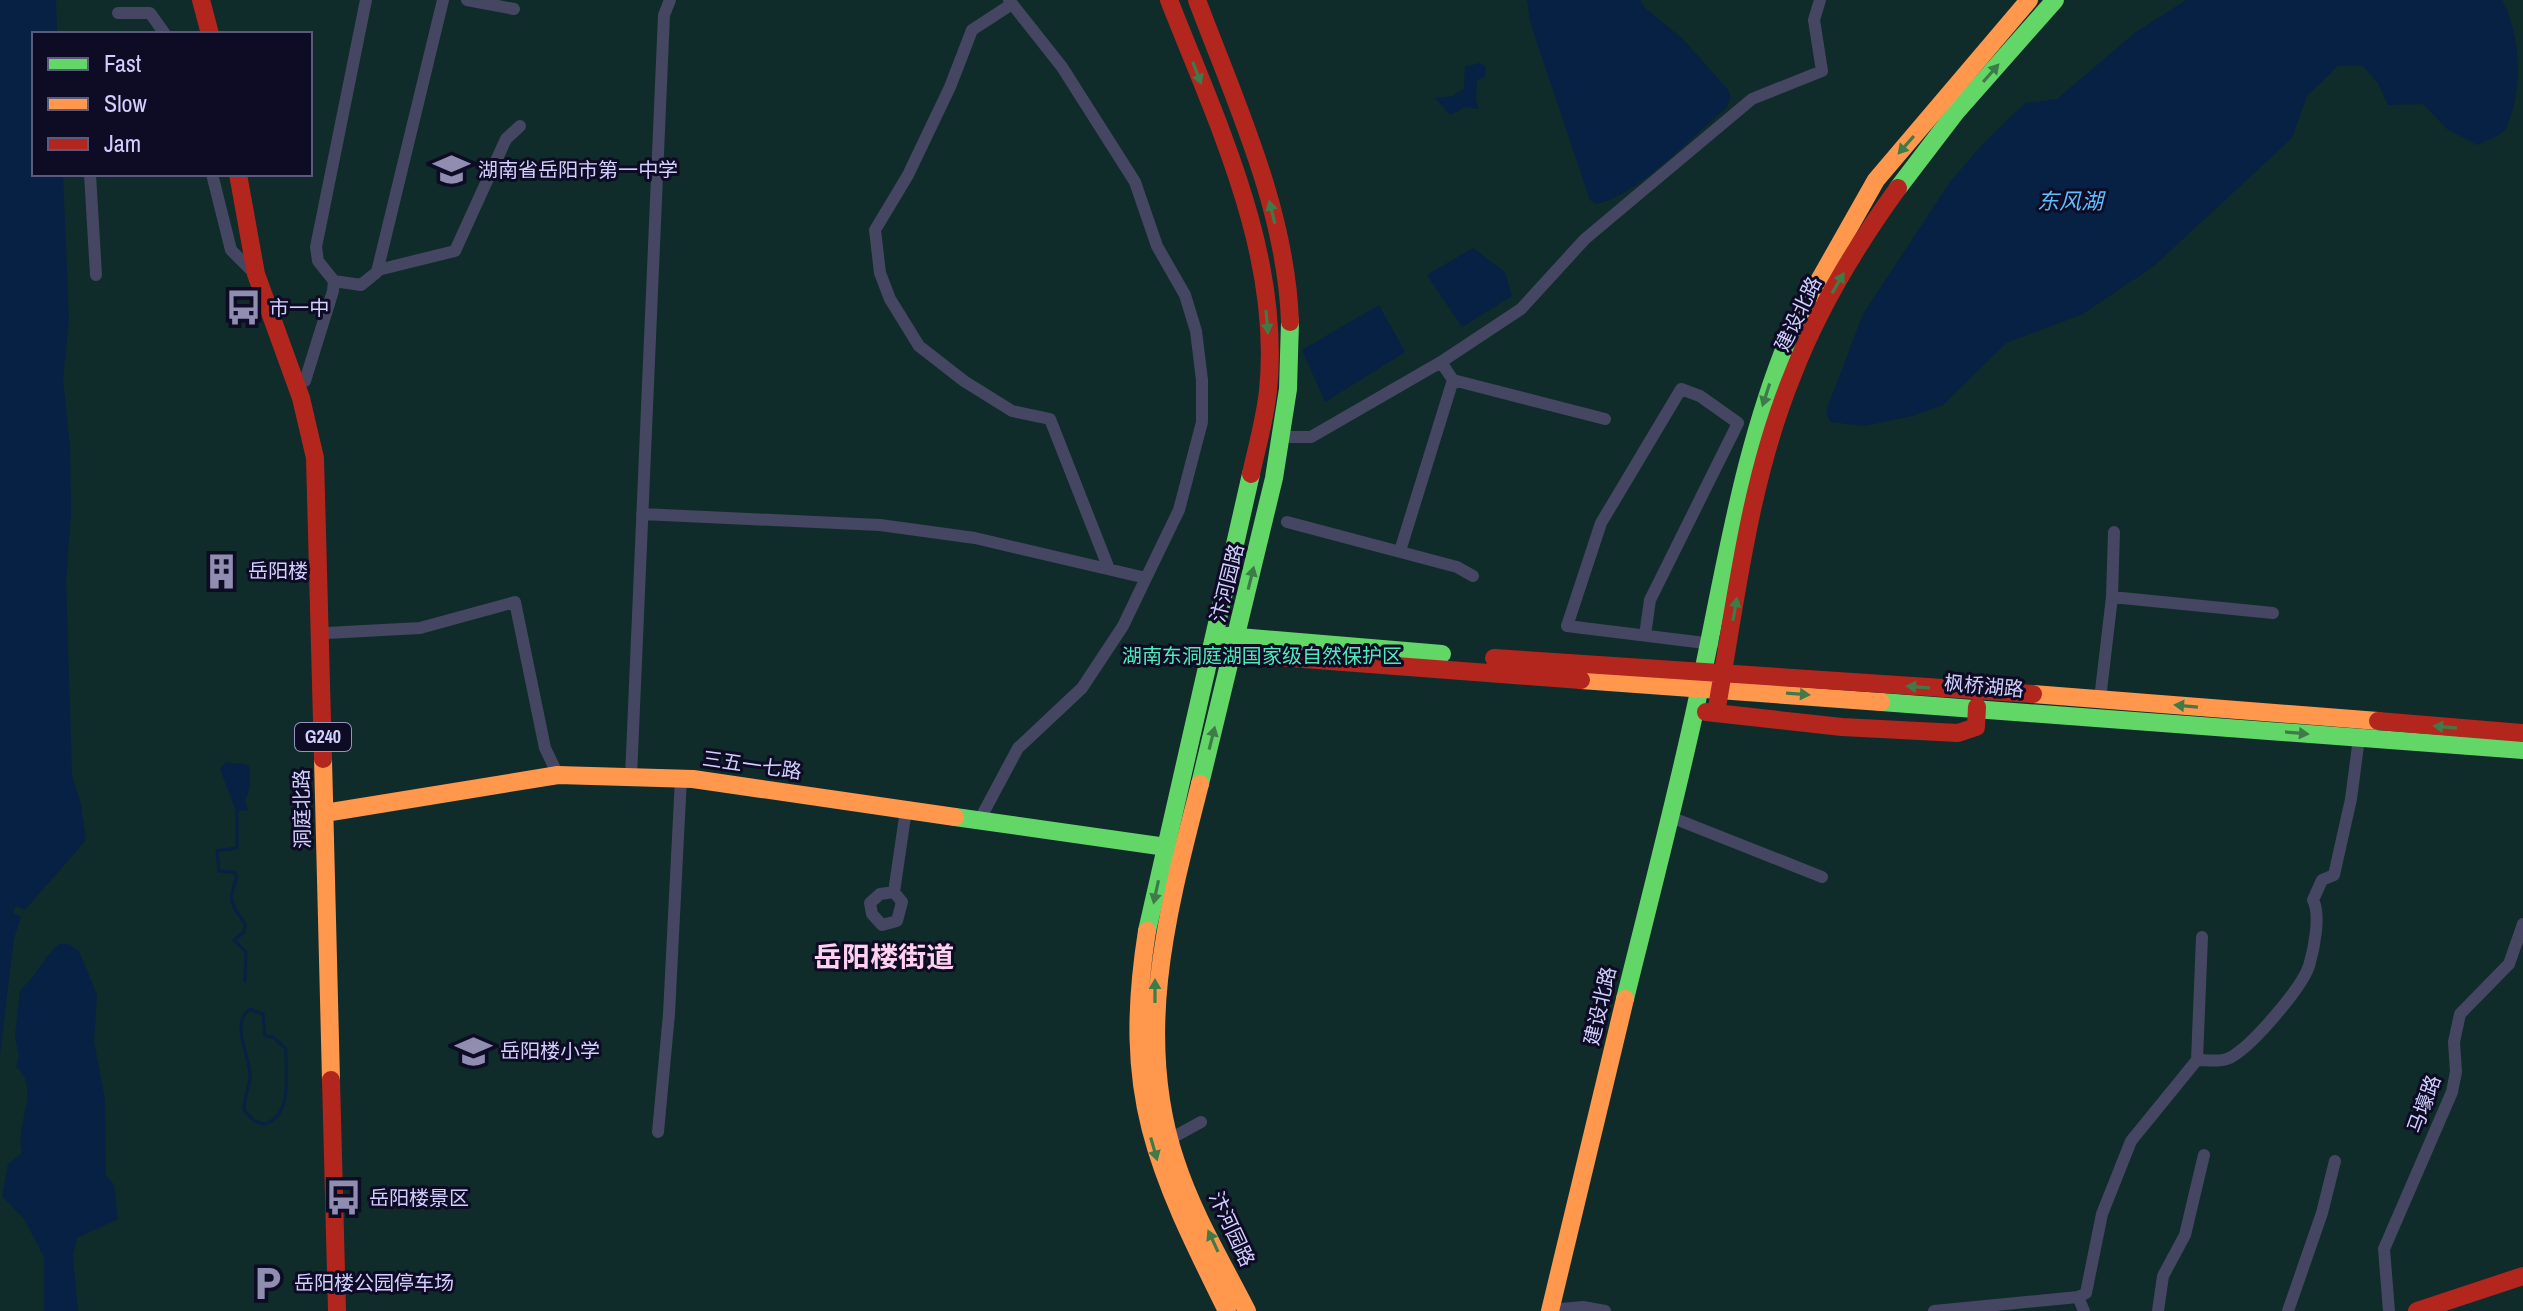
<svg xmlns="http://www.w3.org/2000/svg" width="2523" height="1311" font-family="'Archivo Narrow','Noto Sans SC',sans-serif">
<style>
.green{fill:#0f2b2a;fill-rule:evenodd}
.water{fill:#072145}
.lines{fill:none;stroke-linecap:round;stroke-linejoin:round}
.stream{stroke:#072145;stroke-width:3}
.street{stroke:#454661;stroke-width:12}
.fast{stroke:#63d668;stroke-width:18}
.slow{stroke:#ff974d;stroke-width:18}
.jam{stroke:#b3261e;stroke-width:18}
.oneway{fill:#3d7b49}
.labels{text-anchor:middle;stroke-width:6;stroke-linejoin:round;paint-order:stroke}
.shield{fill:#0e0c24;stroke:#9794bd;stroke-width:2}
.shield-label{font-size:18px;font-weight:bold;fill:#d2cfff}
.poi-label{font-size:20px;fill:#d2cfff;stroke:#0e0c24;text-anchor:start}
.street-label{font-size:20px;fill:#d2cfff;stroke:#0e0c24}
.park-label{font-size:20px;fill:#4eecbb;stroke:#0e0c24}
.water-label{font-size:22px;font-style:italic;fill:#5dbeff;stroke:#0e0c24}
.district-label{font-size:28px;font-weight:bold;fill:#ffd1f1;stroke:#0e0c24}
</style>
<rect width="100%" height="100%" fill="#12121e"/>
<!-- green -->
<path class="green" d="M0,0H2523V1311H0ZM34,34H310V174H34Z"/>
<!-- water -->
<path class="water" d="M0,0H56L57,34H34V174H63L69,320L63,379L70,448L71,513L66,582L72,776L81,804L86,840L25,910L16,906L13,913L21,917L14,938L0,1054Z
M1527,0H1641L1644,7L1684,40L1728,90L1731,97L1727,107C1695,134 1635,198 1596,204L1590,200L1530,22Z
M2186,0H2502C2522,37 2523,95 2505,130C2498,137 2485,141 2477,145L2447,129L2423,104L2388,105L2378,83L2363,66H2338L2307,96L2292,138L2154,266L2083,314L2006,343L1943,405L1912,416L1865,426L1830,422L1826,411L1863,314L1950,182L1981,146L2025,103L2057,99L2136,32Z
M1480,63L1486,67L1485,76L1477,81L1476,100L1479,109L1466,107L1450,115L1435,98L1453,96L1464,89L1465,67Z
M1473,248L1505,272L1512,296L1462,327L1427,275Z
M1379,305L1405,352L1325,402L1302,350Z
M226,762L248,765C252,773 250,793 245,800L248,810L236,811L220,769Z
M59,944H68L79,951L97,995L94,1042L105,1099L106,1175L114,1185L118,1219L77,1238L73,1256L78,1311H44V1257L24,1219L2,1196L8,1164L22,1153C14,1125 42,1087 16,1067L19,1057L15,1037L20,990C36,977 42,959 59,944Z"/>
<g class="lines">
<!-- stream -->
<path class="stream" d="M237,811V848L217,851L219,871L234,872L237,876C228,903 230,901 245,924L244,932L234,940L246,952L245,981
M250,1009L263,1014L265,1036L273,1037L286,1049C285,1072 294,1116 264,1124L254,1121L244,1110C244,1098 249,1088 250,1077C251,1057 229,1024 250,1009Z"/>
<!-- street -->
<path class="street" d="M467,0L514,9
M1009,0L1062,67L1135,182L1157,246L1185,295L1196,331L1202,380V422L1179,510L1146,578
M1012,4L972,30L950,87L908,175L875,230L880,273L890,299L919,346L964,381L1012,411L1050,419L1109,569
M118,13H150L165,34
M90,174L96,275
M212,174L231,250L252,271
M378,270L455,251L506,139L520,126
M334,281L361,285L377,272L443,0
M1453,380L1605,419
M305,381L333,291L334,281L318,261L316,247L366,0
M1284,437H1311L1441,362L1521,309L1585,239L1752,99L1822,71L1814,20L1820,0
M642,514L880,525L975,538L1146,578L1123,626L1082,688L1018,748L979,821
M1287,522L1457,567L1473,576
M1400,551L1453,380L1441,362
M2112,597L2273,613
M327,633L420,628L515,602L545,748L558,775
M1645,635L1650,600L1738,423L1700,396L1681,389L1601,523L1567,626L1713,644
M2100,699L2112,597L2114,532
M631,777L664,15L670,0
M1668,816L1822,877
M894,892L880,894L870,903L872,914L882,925L897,921L902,902L894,892L906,810
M2197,1060L2202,937
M658,1132L669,1014L681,778
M1170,1139L1201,1122
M2078,1297L2086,1293L2102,1214L2131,1141L2197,1060C2208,1060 2223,1063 2233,1056C2254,1043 2301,989 2309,966C2314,949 2321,915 2313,900L2322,880L2334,875L2351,799L2359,738
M1550,1310L1583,1307L1605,1311
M1934,1311L2078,1297L2084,1311
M2158,1311L2163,1276L2185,1235L2204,1155
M2288,1311L2322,1213L2335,1161
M2389,1311L2384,1249L2452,1092L2456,1072L2454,1042L2460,1014L2509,964L2523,924"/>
<!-- fast -->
<path class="fast" d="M1898,188L1956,112L2055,0
M1227,636L1442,654
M1881,702L2523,750
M1200,784L1274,478L1288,389L1290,322
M955,817L1166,847
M1147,931L1251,474
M1625,999C1649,902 1674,806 1695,710C1724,579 1741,447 1795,323"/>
<!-- slow -->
<path class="slow" d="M1795,323L1876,180L2029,0
M1581,680L1881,702
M2033,694L2378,721
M323,759L331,1080
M1200,784C1168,909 1133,1035 1176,1162C1193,1214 1222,1262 1247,1311
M331,812L558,775L693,779L955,817
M1147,931C1121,1095 1156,1168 1227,1311
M1550,1311L1625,999"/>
<!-- jam -->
<path class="jam" d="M201,0L210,34
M1169,0C1217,123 1282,255 1268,391C1265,419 1257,447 1251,474
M1197,0C1236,104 1286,209 1290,322
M238,174L256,274L301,398L315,458L323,759
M1223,653L1581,680
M1494,658L2033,694
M1706,712L1842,727L1958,733L1976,727L1977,707
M1716,713C1736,600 1749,481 1793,374C1819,307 1856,246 1898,188
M2378,721L2523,733
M331,1080L337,1311
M2417,1311L2523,1276"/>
</g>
<!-- one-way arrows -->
<defs><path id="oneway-solid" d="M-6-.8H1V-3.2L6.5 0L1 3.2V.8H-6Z" transform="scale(2)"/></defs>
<g class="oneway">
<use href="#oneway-solid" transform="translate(1197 73) rotate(69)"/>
<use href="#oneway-solid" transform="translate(1991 73) rotate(-49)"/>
<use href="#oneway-solid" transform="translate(1906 145) rotate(131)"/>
<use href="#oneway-solid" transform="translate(1272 212) rotate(-104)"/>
<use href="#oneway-solid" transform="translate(1838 283) rotate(-60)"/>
<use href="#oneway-solid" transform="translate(1267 322) rotate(85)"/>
<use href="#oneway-solid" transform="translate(1766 395) rotate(108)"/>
<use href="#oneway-solid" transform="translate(1251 578) rotate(-76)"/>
<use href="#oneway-solid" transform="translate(1735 609) rotate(-80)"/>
<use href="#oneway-solid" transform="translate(1918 687) rotate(-176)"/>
<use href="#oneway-solid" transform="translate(1798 694) rotate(4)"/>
<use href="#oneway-solid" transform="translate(2186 706) rotate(-175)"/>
<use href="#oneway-solid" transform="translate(2445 727) rotate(-175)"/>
<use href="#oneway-solid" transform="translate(2297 733) rotate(5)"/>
<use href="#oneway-solid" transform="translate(1212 738) rotate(-76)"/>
<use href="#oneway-solid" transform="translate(1156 892) rotate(102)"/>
<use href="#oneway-solid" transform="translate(1155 991) rotate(-90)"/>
<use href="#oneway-solid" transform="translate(1154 1149) rotate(74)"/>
<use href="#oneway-solid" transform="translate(1213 1241) rotate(-115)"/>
</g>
<!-- icons -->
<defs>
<symbol id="school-bare" viewBox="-9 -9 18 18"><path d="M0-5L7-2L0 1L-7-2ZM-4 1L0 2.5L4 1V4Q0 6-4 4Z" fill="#8f8db0" stroke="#0e0c24" stroke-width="2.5" paint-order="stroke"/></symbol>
<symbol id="bus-bare" viewBox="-9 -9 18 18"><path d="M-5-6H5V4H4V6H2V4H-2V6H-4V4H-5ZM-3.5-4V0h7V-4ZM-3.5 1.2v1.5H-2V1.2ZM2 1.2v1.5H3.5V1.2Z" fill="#8f8db0" stroke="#0e0c24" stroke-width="2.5" paint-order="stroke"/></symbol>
<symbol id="building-bare" viewBox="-9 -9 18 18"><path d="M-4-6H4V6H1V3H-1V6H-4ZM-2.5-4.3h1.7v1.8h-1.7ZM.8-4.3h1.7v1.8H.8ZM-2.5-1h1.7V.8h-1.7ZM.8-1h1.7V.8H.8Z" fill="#8f8db0" stroke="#0e0c24" stroke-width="2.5" paint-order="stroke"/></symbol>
<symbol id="parking-bare" viewBox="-9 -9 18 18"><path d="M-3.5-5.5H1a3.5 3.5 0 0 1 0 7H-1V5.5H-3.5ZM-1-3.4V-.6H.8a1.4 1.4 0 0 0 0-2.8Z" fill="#8f8db0" stroke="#0e0c24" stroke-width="2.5" paint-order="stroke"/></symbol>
</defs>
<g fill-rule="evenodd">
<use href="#school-bare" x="426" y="144" width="51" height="51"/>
<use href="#bus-bare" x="218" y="282" width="51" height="51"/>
<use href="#building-bare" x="196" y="546" width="51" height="51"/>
<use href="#school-bare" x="448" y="1026" width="51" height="51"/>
<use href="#bus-bare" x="318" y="1172" width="51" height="51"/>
<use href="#parking-bare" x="242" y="1258" width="51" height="51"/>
</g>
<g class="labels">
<!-- shield labels -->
<rect class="shield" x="295" y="723" width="56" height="28" rx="6"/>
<g class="shield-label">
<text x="323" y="743">G240</text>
</g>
<!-- poi labels -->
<g class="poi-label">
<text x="478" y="177">湖南省岳阳市第一中学</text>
<text x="269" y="315">市一中</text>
<text x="248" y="578">岳阳楼</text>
<text x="500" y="1058">岳阳楼小学</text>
<text x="369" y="1205">岳阳楼景区</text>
<text x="294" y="1290">岳阳楼公园停车场</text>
</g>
<!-- street labels -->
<g class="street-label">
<text transform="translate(1798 314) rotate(-64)" y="7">建设北路</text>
<text transform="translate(1227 583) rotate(-76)" y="7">汴河园路</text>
<text transform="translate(1984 686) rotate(5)" y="7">枫桥湖路</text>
<text transform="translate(752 765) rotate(8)" y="7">三五一七路</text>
<text transform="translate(302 809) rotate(-91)" y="7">洞庭北路</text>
<text transform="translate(1600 1006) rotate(-77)" y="7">建设北路</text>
<text transform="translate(2424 1104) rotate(-70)" y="7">马壕路</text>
<text transform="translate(1232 1229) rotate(65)" y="7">汴河园路</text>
</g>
<!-- park labels -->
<g class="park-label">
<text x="1262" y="663">湖南东洞庭湖国家级自然保护区</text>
</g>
<!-- water labels -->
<g class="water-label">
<text x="2070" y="209">东风湖</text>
</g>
<!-- district labels -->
<g class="district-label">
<text x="884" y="967">岳阳楼街道</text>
</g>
</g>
<!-- legend -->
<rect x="32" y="32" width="280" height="144" fill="#0e0c24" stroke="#5c5a7c" stroke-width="2"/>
<rect x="48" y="58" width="40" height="12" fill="#63d668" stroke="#5c5a7c" stroke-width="2"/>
<text x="104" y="72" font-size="24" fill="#d2cfff">Fast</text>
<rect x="48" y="98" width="40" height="12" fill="#ff974d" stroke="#5c5a7c" stroke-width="2"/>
<text x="104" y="112" font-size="24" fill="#d2cfff">Slow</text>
<rect x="48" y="138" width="40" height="12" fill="#b3261e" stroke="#5c5a7c" stroke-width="2"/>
<text x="104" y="152" font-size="24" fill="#d2cfff">Jam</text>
</svg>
